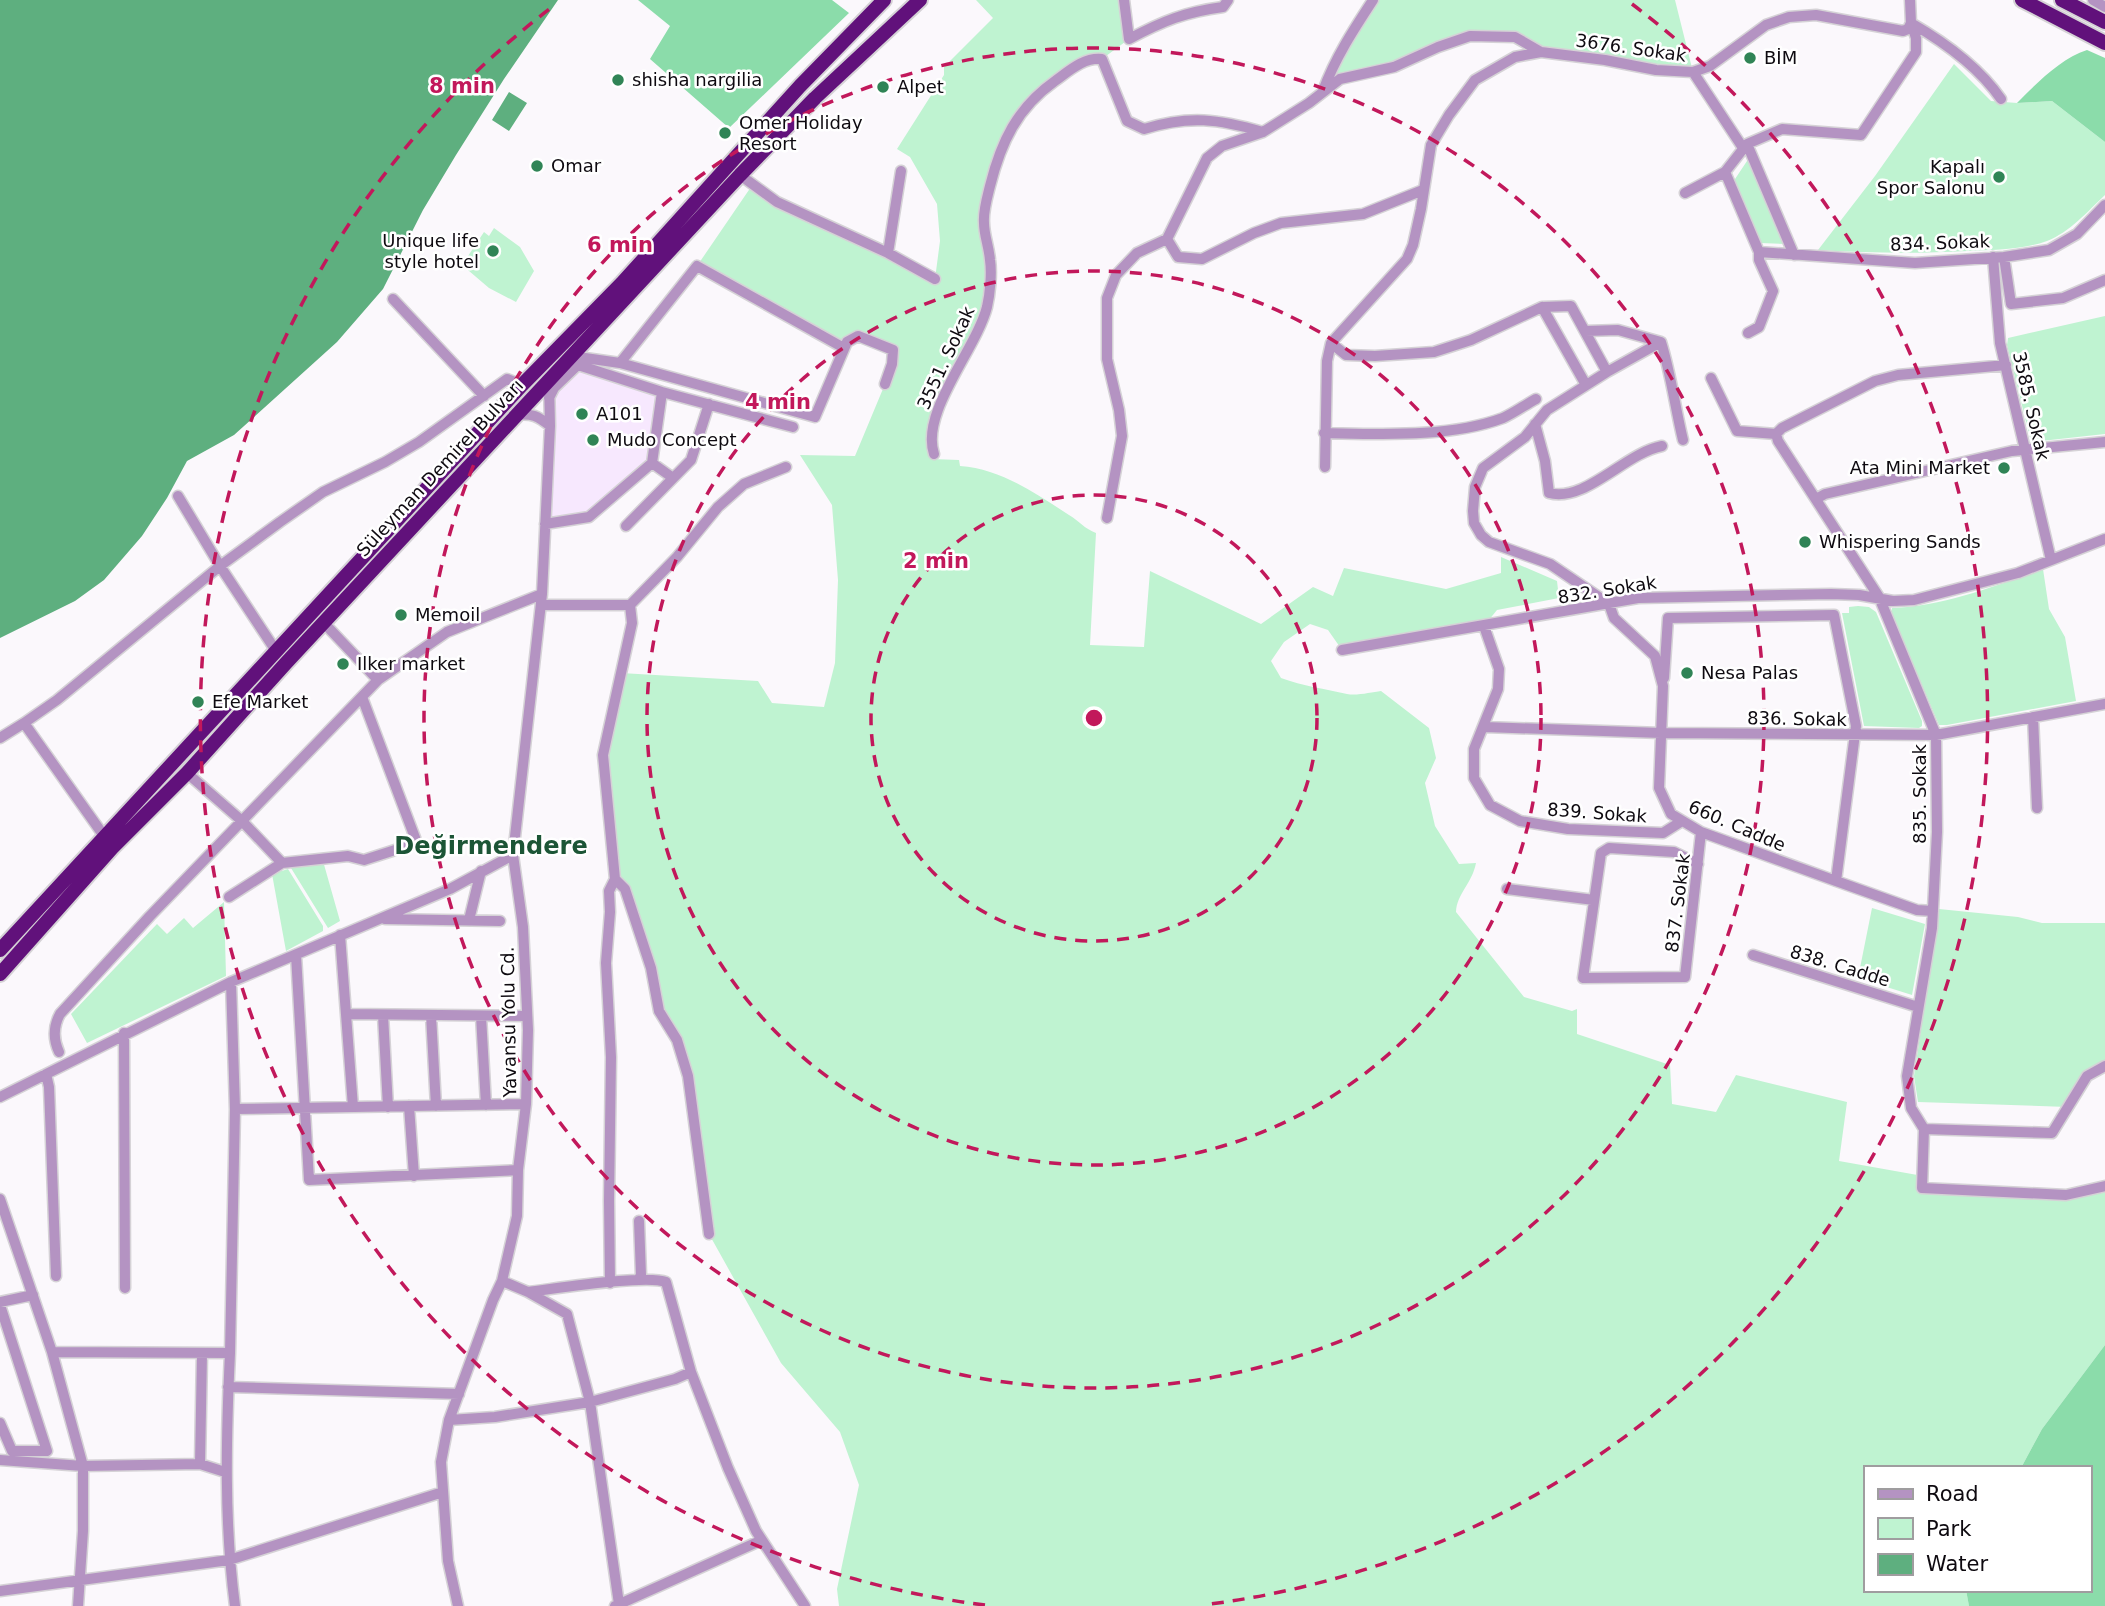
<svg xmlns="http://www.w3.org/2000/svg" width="2105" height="1606" font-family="'DejaVu Sans',sans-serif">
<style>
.built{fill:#f7e8fe}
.green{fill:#bff3d1}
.forest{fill:#8bdcaa}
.water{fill:#5eaf7f}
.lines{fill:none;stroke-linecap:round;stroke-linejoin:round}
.minor-casing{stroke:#d5d2d6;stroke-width:13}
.highway-casing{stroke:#d5d2d6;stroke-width:18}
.minor{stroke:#b493c2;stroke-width:10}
.highway{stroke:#61117b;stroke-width:14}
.ring{fill:none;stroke:#c2185b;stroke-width:3.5;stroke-dasharray:12 9}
.poi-dot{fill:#308456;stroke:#fff;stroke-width:2.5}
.labels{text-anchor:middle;stroke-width:5;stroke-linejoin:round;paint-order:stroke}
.street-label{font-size:18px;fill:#0e0a10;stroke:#fff}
.poi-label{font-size:18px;fill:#0e0a10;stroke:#fff;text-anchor:start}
.district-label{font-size:24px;font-weight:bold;fill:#1c5536;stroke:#fff}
.centre{fill:#c2185b;stroke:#fff;stroke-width:3.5}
.ring-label{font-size:21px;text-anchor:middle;font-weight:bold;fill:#c2185b;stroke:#fff;stroke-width:5;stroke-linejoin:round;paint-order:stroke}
</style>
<rect width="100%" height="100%" fill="#fbf8fc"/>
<!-- built -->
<path class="built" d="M578,365L662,392L652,463L589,517L545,524L549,398Z"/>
<!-- green -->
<path class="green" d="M976,0H1124L1129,39L1102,59L1092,58L1049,85L1004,140L987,197L991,263L987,307L943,398L931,401L934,454L932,459L959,460L960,466C1001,469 1035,493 1069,515C1079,521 1085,529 1096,533L1090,645L1144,647L1150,571L1261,624L1313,587L1333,596L1344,568L1446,589L1501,573V557L1557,581L1559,598L1497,610L1484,626L1342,650L1328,630L1310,624L1284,642L1271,661L1281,678C1303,686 1325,689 1347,694C1357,696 1372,692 1381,691L1429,728L1436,758L1425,783L1435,826L1459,864L1476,863C1472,884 1457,893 1456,912L1524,997L1572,1011L1577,1009V1034L1670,1065L1672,1104L1716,1112L1736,1075L1847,1102L1839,1161L1923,1176L1922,1187L2066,1195L2105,1186V1345L2042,1429L2021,1468H1865V1590H1966L1969,1606H839L837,1589L859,1485L840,1432L781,1363L709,1234L688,1076L659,1011L625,889L615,879L604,777L621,673L758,681L772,703L824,707L835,663L838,580L832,505L800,455L855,456L885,384L893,350L858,336L844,348L697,266L753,184L935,279L940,241L937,204L910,157L897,149L944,75V67L993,18Z
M1373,0H1675L1693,72L1541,52L1515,37L1470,36L1394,67L1340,79L1322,93Z
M1954,64L1991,101L2017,103L2052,101L2105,142V195C2087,212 2070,232 2047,241C2022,250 1993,250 1967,251C1917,254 1868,253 1818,250L1875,176Z
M1749,158L1785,244L1760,243L1734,185L1735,179Z
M494,228L520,247L534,271L516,302L489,288L462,265L484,232L489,236Z
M2105,316V434L2031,442L2007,345L2008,338Z
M2043,569L2049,609L2065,637L2076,701L1947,725H1939L1891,613L1892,608C1944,606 1995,586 2043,569Z
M1858,606L1869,607L1876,612L1922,721V726L1919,728L1864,726L1842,613H1849V607Z
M323,861L340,921L328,928L291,868Z
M288,869L323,926V931L286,951L272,874Z
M224,902L226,976L87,1043L71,1014L157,924L167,934L184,918L193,928Z
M1872,908L1925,924L1912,995L1858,978Z
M1939,909L2018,917L2042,923H2105V1066L2087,1076L2068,1107L1918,1102L1914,1076Z"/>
<!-- forest -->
<path class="forest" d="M638,0H832L849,13L729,128L650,59L670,26Z
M2087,50L2105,58V142L2052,101L2017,103C2036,84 2061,58 2087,50Z
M2105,1345V1606H1969L1966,1590H2089V1468H2021L2042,1429Z"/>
<!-- water -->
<path class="water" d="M0,0H558L504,79L456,155L423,210L383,289L337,342L234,435L187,461L167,498L142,536L104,580L75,601L0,638Z
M509,92L527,103L509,131L492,120Z"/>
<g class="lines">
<defs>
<path id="minor" d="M1124,0L1129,39C1163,21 1185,12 1223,7L1228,0
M2093,0L2105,7
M1911,23C1944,42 1979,67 2001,99
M1693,72L1743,148
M1323,91C1335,58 1354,29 1373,0
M1747,144L1794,255
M1725,172L1759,252V260L1773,291L1759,327L1748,333
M740,175L777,202L888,253L935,279
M1685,193L1725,172L1747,144L1782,129L1861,135L1916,52V38L1911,23
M1167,239L1178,257L1202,259L1254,233L1281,223L1363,214L1423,190
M1759,252L1915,263L2004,257L2049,250L2077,234L2105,205
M888,253L901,171
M1993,257L2000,343L2051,560
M2004,257L2011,304L2063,298L2105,280
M393,299L484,396
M1542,307L1571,306L1607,372L1661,342
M1586,331L1618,330L1661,342C1671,374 1675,407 1683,440
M1331,343L1346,355L1375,356L1434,352L1471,340L1542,307L1586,385
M620,363L697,266L844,348
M578,365L662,392L793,427
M1607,372L1547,410L1525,437L1483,468L1475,487L1473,511L1474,523L1481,535L1489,542L1550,564L1609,604L1614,618L1655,656L1663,686L1659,788L1671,814L1701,832L1836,881L1917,910L1933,911
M1711,378L1737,431L1776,434L1782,428L1875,381L1898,375L2006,365
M549,398L554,388L585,358L620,363L815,417L847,342L858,336L893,350L892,364L885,384
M516,415C532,413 538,416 550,426
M1535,424L1545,461L1549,493C1585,503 1625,453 1662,446
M1324,433C1381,434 1449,438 1503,418C1514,413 1525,405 1536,399
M1776,434L1778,441L1879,597L1936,735L1937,832L1932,928L1907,1076L1911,1108L1924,1129L1922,1188L2066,1195L2105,1186
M934,454C920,412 976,350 987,307C990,294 992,273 990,260C989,247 984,235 984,223C983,211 987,198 990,186C1001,142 1017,108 1055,81C1069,71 1084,57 1102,59L1127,121L1144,129C1189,115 1219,119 1263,132
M652,463L673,478
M1325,467L1327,361L1331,343L1407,259L1413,245L1421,209L1431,145L1449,115L1475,80L1515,57L1541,52L1605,60L1656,70L1693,72L1710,66L1766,25L1789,17L1816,15L1903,31L1908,29L1911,23L1910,0
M178,496L220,566L276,651
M1816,499L1825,494L2012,451L2105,442
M1107,518L1122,436L1119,410L1107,359V298L1116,275L1137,253L1167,239L1207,158L1222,146L1263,132L1309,103L1340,79L1394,67L1438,47L1470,36L1515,37L1541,52
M545,524L589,517L652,463L662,392
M626,526L691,460L709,404
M541,605H630L677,557L718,507L744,484L786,467
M323,622L378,680
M1484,626L1499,669L1498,689L1474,749V778L1490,805L1520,821L1568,829L1663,833L1682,821
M1342,650L1638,598L1831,594L1859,595L1893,601L1914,600L2018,573L2105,539
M1664,678L1668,618L1834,615L1856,726L1836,881
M2033,717L2037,808
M24,723L57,700L220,566L280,522L323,492L385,462L419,442L507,379L522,385
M1485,727L1661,733L1936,735L2105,704
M0,738L24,723L104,836
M187,773L242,821L282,863
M1698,864L1674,852L1609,848L1601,853L1583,978L1685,977L1701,832
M615,879L625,889L651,968L659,1011L677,1040L688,1076L709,1234
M1507,889L1594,900
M229,897L282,863L348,856L364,860L417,843L362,697
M385,919L500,921
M469,920L481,871
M340,935L353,1107
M296,955L309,1180L518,1170
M1753,955L1918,1007
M346,1014L527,1016
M383,1015L388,1107
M431,1015L436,1106
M481,1016L486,1105
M124,1033L125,1288
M59,1052C53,1039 53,1027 60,1014L150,916L378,680L447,632L542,594
M46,1074L49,1087L56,1276
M0,1097L231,982L450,889L513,855
M409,1106L414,1176
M235,1109L526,1104
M1924,1129L2052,1133L2087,1076L2105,1066
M0,1199L52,1352L83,1466V1531L78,1606
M638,1280L641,1275L639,1221
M502,1281L528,1292L567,1314L590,1402L619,1604
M610,1283L609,1201L611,1057L606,963L610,912L609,891L615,879L603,755L632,623L630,605
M528,1292C554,1289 646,1274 666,1282L691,1372L728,1468L756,1531L805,1606
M0,1302L33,1295
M0,1305L47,1451H12L0,1423
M52,1352L230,1353C226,1438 224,1522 235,1606
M230,1353L235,1109L231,982
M228,1387L459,1394
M449,1420L495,1417L590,1402L675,1379L691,1372
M0,1460L83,1466L200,1464L225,1472
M200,1464L202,1353
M0,1591L229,1560L443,1492
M458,1606L448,1561L441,1462L449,1420L493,1300L502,1281L517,1216L518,1170L526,1104L528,1030L523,927L513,855L542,594L550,426L549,381
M615,1606L762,1540"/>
<path id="highway" d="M2022,0L2105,43
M2062,0L2105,22
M0,950L522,385L622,283L800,86L884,0
M0,974L112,848L187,773L286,663L740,175L815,98L920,0"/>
</defs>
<!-- minor casing -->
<use href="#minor" class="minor-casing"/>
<!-- highway casing -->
<use href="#highway" class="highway-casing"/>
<!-- minor -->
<use href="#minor" class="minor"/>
<!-- highway -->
<use href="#highway" class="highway"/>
</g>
<!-- distance rings -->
<g class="ring">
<circle cx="1094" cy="718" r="223"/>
<circle cx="1094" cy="718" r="447"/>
<circle cx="1094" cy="718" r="670"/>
<path d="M985 1605A894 894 0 0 1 556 4M1632 4A894 894 0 0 1 1203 1605"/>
</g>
<!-- markers -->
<g class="poi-dot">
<circle cx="1750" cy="58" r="7"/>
<circle cx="618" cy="80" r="7"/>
<circle cx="883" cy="87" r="7"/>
<circle cx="725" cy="133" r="7"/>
<circle cx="537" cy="166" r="7"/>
<circle cx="1999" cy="177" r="7"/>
<circle cx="493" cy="251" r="7"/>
<circle cx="582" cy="414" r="7"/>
<circle cx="593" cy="440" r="7"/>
<circle cx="2004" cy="468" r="7"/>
<circle cx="1805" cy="542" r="7"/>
<circle cx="401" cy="615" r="7"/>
<circle cx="343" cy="664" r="7"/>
<circle cx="1687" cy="673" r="7"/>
<circle cx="198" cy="702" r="7"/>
</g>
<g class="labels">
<!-- street labels -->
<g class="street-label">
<text transform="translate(1631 48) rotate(8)" y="6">3676. Sokak</text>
<text transform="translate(1940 243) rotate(-2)" y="6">834. Sokak</text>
<text transform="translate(946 358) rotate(-65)" y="6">3551. Sokak</text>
<text transform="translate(2031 406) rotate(77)" y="6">3585. Sokak</text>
<text transform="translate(440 468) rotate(-47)" y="6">Süleyman Demirel Bulvarı</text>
<text transform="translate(1607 590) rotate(-9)" y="6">832. Sokak</text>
<text transform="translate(1797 719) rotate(1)" y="6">836. Sokak</text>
<text transform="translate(1920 794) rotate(-90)" y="6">835. Sokak</text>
<text transform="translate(1597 813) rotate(4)" y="6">839. Sokak</text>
<text transform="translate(1737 826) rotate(23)" y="6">660. Cadde</text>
<text transform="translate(1678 903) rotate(-83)" y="6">837. Sokak</text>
<text transform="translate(1840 966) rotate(17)" y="6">838. Cadde</text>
<text transform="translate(509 1022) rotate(-91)" y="6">Yavansu Yolu Cd.</text>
</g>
<!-- poi labels -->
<g class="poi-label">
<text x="1764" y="64">BİM</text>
<text x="632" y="86">shisha nargilia</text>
<text x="897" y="93">Alpet</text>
<text x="739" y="129">Omer Holiday<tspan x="739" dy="21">Resort</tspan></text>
<text x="551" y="172">Omar</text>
<text x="1985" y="173" text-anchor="end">Kapalı<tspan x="1985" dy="21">Spor Salonu</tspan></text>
<text x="479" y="247" text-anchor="end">Unique life<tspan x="479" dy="21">style hotel</tspan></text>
<text x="596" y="420">A101</text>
<text x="607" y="446">Mudo Concept</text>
<text x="1990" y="474" text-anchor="end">Ata Mini Market</text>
<text x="1819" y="548">Whispering Sands</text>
<text x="415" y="621">Memoil</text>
<text x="357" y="670">Ilker market</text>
<text x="1701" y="679">Nesa Palas</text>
<text x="212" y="708">Efe Market</text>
</g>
<!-- district labels -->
<g class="district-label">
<text x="491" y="854">Değirmendere</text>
</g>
</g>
<circle cx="1094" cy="718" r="10" class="centre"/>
<g class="ring-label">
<text x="462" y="93">8 min</text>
<text x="620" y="252">6 min</text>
<text x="778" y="409">4 min</text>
<text x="936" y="568">2 min</text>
</g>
<!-- legend -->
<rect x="1864" y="1466" width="228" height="126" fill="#ffffff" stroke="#9f9d9f" stroke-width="2"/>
<rect x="1878" y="1489" width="35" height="10" fill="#b493c2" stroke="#9f9d9f" stroke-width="2"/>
<text x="1926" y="1501" font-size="21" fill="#0e0a10">Road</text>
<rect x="1878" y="1518" width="35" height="21" fill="#bff3d1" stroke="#9f9d9f" stroke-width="2"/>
<text x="1926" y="1536" font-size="21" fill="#0e0a10">Park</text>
<rect x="1878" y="1554" width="35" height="21" fill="#5eaf7f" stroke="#9f9d9f" stroke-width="2"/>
<text x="1926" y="1571" font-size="21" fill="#0e0a10">Water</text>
</svg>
